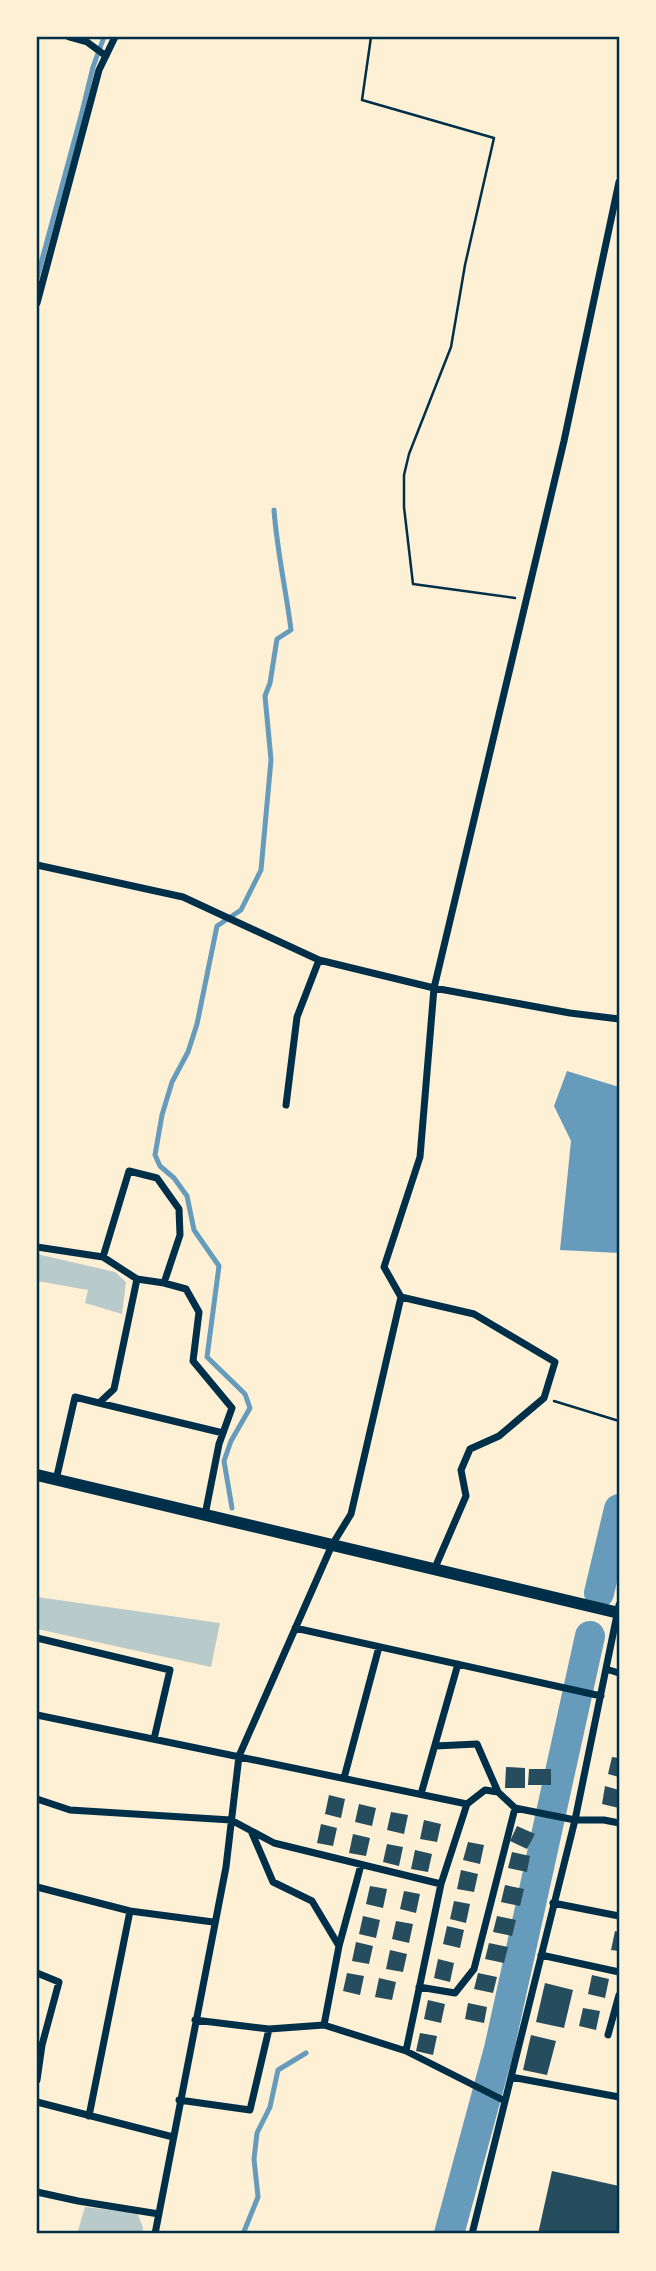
<svg xmlns="http://www.w3.org/2000/svg" width="656" height="2271" font-family="'PT Sans Narrow',sans-serif">
<style>
.green{fill:#b9caca}
.water{fill:#669bbc}
.lines{fill:none;stroke-linecap:round;stroke-linejoin:round}
.stream{stroke:#669bbc;stroke-width:5}
.river{stroke:#669bbc;stroke-width:30}
.building{fill:#264d5e}
.path{stroke:#003049;stroke-width:2.5}
.minor{stroke:#003049;stroke-width:7}
.trunk{stroke:#003049;stroke-width:12}
.neatline{fill:none;stroke:#003049;stroke-width:2.5}
</style>
<rect width="100%" height="100%" fill="#fdf0d5"/>
<!-- green -->
<path class="green" d="M37,1254L115,1272L126,1282L122,1314L85,1303L88,1290L37,1281Z
M37,1597L220,1623L211,1667L37,1629Z
M85,2207L137,2213L143,2227L142,2234H77Z"/>
<!-- water -->
<path class="water" d="M567,1071L619,1087V1253L560,1250L571,1141L554,1106Z"/>
<g class="lines">
<!-- stream -->
<path class="stream" d="M37,278L81,116L93,67L104,37
M232,1508L224,1461L231,1441L250,1408L245,1394L207,1357L219,1266L194,1230L187,1196L174,1178L160,1166L155,1155L162,1115L172,1082L188,1052L197,1024L217,926L241,910L261,870L271,760L265,696L270,683L277,639L291,630C286,590 277,551 274,510
M243,2234L258,2197L254,2159L257,2133L270,2107L278,2070L306,2053"/>
<!-- river -->
<path class="river" d="M599,1593L619,1509
M449,2234L499,2049L590,1636"/>
</g>
<!-- building -->
<path class="building" d="M612,1757L619,1758V1777L608,1774Z
M506,1767L525,1768V1788H505Z
M529,1769H551V1785H528Z
M605,1786L619,1790V1808L602,1804Z
M329,1795L345,1799L341,1818L325,1814Z
M359,1804L376,1808L372,1826L355,1822Z
M391,1812L408,1815L404,1834L387,1830Z
M424,1820L441,1824L437,1842L420,1839Z
M321,1824L337,1828L333,1846L317,1843Z
M517,1826L535,1834L527,1849L510,1841Z
M353,1834L370,1838L366,1856L349,1853Z
M468,1842L484,1845L480,1864L463,1860Z
M387,1844L403,1847L399,1866L383,1862Z
M415,1850L432,1854L428,1872L411,1869Z
M512,1852L530,1856L527,1872L508,1868Z
M461,1870L478,1874L474,1892L457,1889Z
M505,1885L524,1889L520,1906L501,1902Z
M370,1886L387,1889L383,1908L366,1904Z
M404,1891L420,1894L416,1913L400,1909Z
M454,1901L470,1904L466,1923L450,1919Z
M363,1916L380,1920L376,1938L359,1934Z
M497,1916L516,1920L512,1936L493,1932Z
M396,1921L413,1924L409,1943L392,1939Z
M447,1926L464,1930L460,1948L443,1944Z
M615,1931L619,1932V1951L611,1950Z
M356,1942L373,1946L369,1964L352,1961Z
M489,1943L508,1947L504,1963L485,1959Z
M390,1950L407,1954L403,1972L386,1969Z
M438,1959L454,1963L450,1982L434,1978Z
M347,1973L364,1976L360,1995L343,1991Z
M478,1973L497,1977L493,1993L474,1989Z
M592,1975L609,1979L605,1998L588,1994Z
M379,1978L396,1982L392,2000L375,1997Z
M545,1983L573,1990L564,2028L536,2022Z
M428,2000L445,2004L441,2023L424,2019Z
M468,2003L487,2007L484,2023L465,2019Z
M583,2008L600,2011L596,2030L579,2026Z
M420,2033L437,2036L433,2055L416,2051Z
M531,2035L556,2041L547,2075L523,2070Z
M552,2171L619,2186V2234H538Z"/>
<g class="lines">
<!-- path -->
<path class="path" d="M371,37L362,100L494,138L465,265L451,347L409,454L404,475V507L413,584L515,598
M554,1401L619,1421"/>
<!-- minor -->
<path class="minor" d="M69,37L87,42L106,56
M37,303L99,70L115,37
M37,865L183,897L319,960L434,988L570,1013L619,1019
M286,1105L297,1017L319,960
M37,1247L103,1257L137,1279L164,1283L186,1289L199,1312L193,1361L232,1408L219,1444L205,1515
M103,1257L129,1171L157,1178L179,1209L180,1235L164,1283
M401,1297L474,1314L555,1362L544,1398L499,1436L470,1449L461,1470L466,1496L434,1570
M99,1403L223,1433
M56,1480L75,1397L99,1403L114,1389L137,1279
M295,1628L601,1696
M37,1638L170,1670L154,1739
M606,1669L619,1673
M37,1715L467,1804L485,1790L498,1792L515,1808L575,1820H604L619,1823
M435,1746L477,1744L498,1792
M344,1778L379,1647
M421,1794L458,1664
M37,1799L70,1810L231,1820L274,1843L441,1884
M252,1833L273,1882L312,1901L339,1946L324,2025
M37,1887L130,1911L213,1922
M553,1903L619,1916
M339,1946L361,1865
M541,1955L619,1972
M37,1973L59,1982L42,2045L37,2080
M419,1987L455,1993L474,1969L515,1808
M195,2020L269,2029L324,2025L406,2051L505,2101
M608,2035L619,1995
M406,2051L441,1884L467,1804
M511,2077L619,2097
M179,2100L250,2110L269,2029
M37,2102L173,2137
M89,2116L130,1911
M37,2192L78,2201L159,2214
M155,2234L226,1867L239,1756L332,1545L351,1514L401,1297L384,1267L420,1157L434,988L564,441L619,182
M472,2234L575,1820L619,1605"/>
<!-- trunk -->
<path class="trunk" d="M37,1475L619,1613"/>
</g>
<!-- border -->
<rect width="656" height="2271" fill="none" stroke="#fdf0d5" stroke-width="77"/>
<rect x="38" y="38" width="580" height="2194" class="neatline"/>
</svg>
